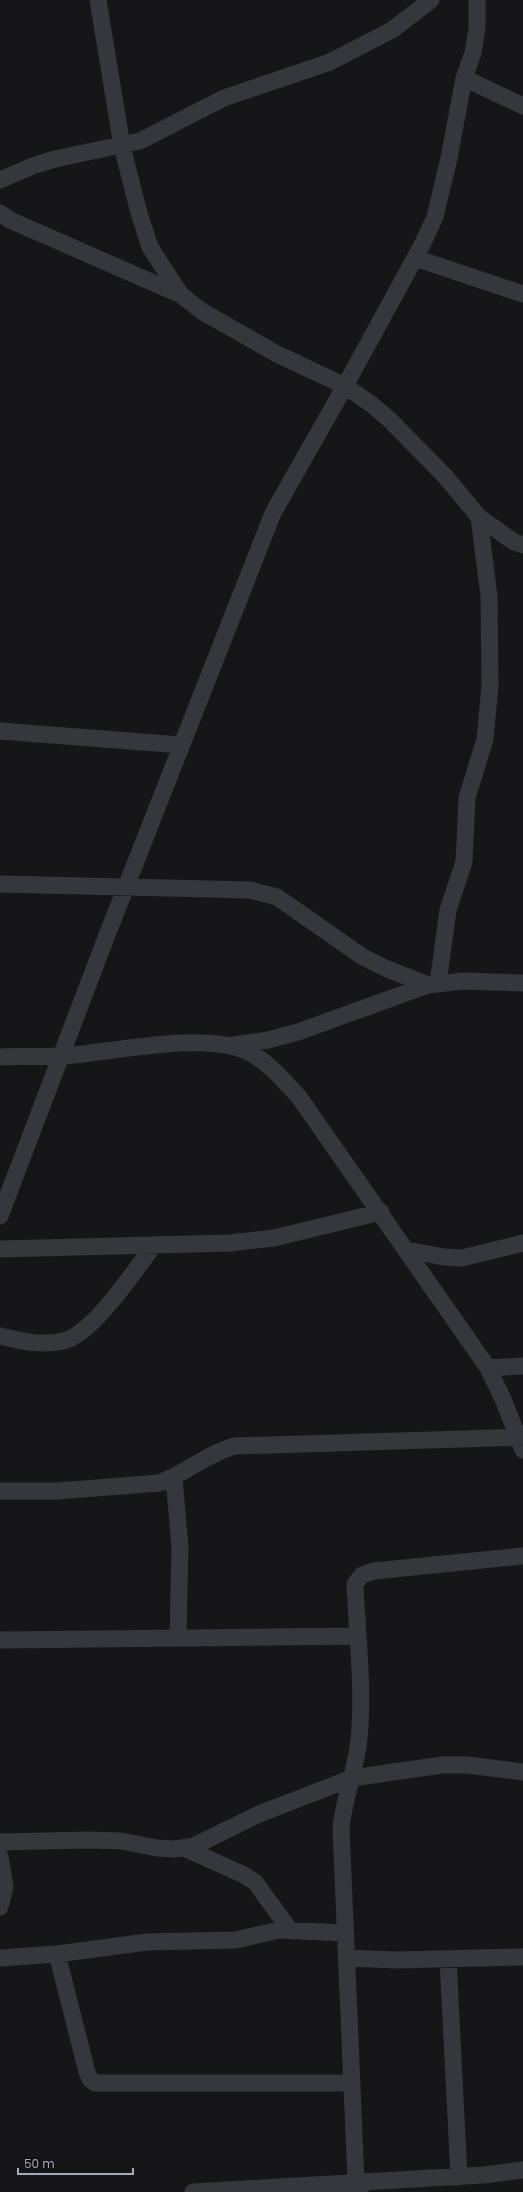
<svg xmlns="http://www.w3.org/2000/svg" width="523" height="2192" font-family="Poppins,sans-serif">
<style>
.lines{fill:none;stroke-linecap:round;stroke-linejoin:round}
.minor{stroke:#36363d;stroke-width:17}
</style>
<rect width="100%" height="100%" fill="#161517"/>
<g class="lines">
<!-- minor -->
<path class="minor" d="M98,0L122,146L139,213L150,247L181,295L203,312L277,354L345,386L371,404L389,419L444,475L479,517L514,542L523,545
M464,78L523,106
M0,180L35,165L55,159L140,141L224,98L330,62L392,30L431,0
M0,213L10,220L181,295
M415,258L523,294
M0,731L181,745
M0,884L250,890L277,897L363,957L385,968L428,985
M438,984L448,910L464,862L467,798L485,739L490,686L489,596L479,517
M233,1045L268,1040L298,1032L428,985L464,981L523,983
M0,1057C20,1056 40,1057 61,1056C111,1053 198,1032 244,1050C266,1059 283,1080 299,1097L488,1368L503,1399L523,1450
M0,1216L107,935L273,513L345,386L422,245L435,217L449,158L464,78L473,53L477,28V0
M0,1249L230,1243L274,1238L381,1212
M407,1250L444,1257L462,1258L523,1243
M0,1336C21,1341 41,1346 63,1341C92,1335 136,1269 154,1245
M488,1368L523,1366
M174,1478L180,1547L178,1638
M0,1491H58L159,1483C186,1473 208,1453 235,1446L523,1437
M0,1640L357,1636
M0,1842L89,1840L121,1841L157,1848L174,1849L194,1846L259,1814L352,1778L442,1765H468L523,1772
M184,1848L244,1875L255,1882L290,1930
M0,1856L5,1887L0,1907
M57,1954L87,2072L90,2079L95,2083H351
M0,1958L57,1954L147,1942L236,1940L279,1930L345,1933
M346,1958L396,1960L523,1957
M448,1959L459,2177
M193,2192L483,2175L523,2170
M360,2192L356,2181L341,1828C344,1798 356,1770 359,1739C364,1690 357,1634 355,1584L362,1575L374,1571L523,1556"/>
</g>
<!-- scale -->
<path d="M18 2168v6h115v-6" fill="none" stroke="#a7aab8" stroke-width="2"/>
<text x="24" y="2168" font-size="12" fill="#a7aab8" stroke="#111012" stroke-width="3" paint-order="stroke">50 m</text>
</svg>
